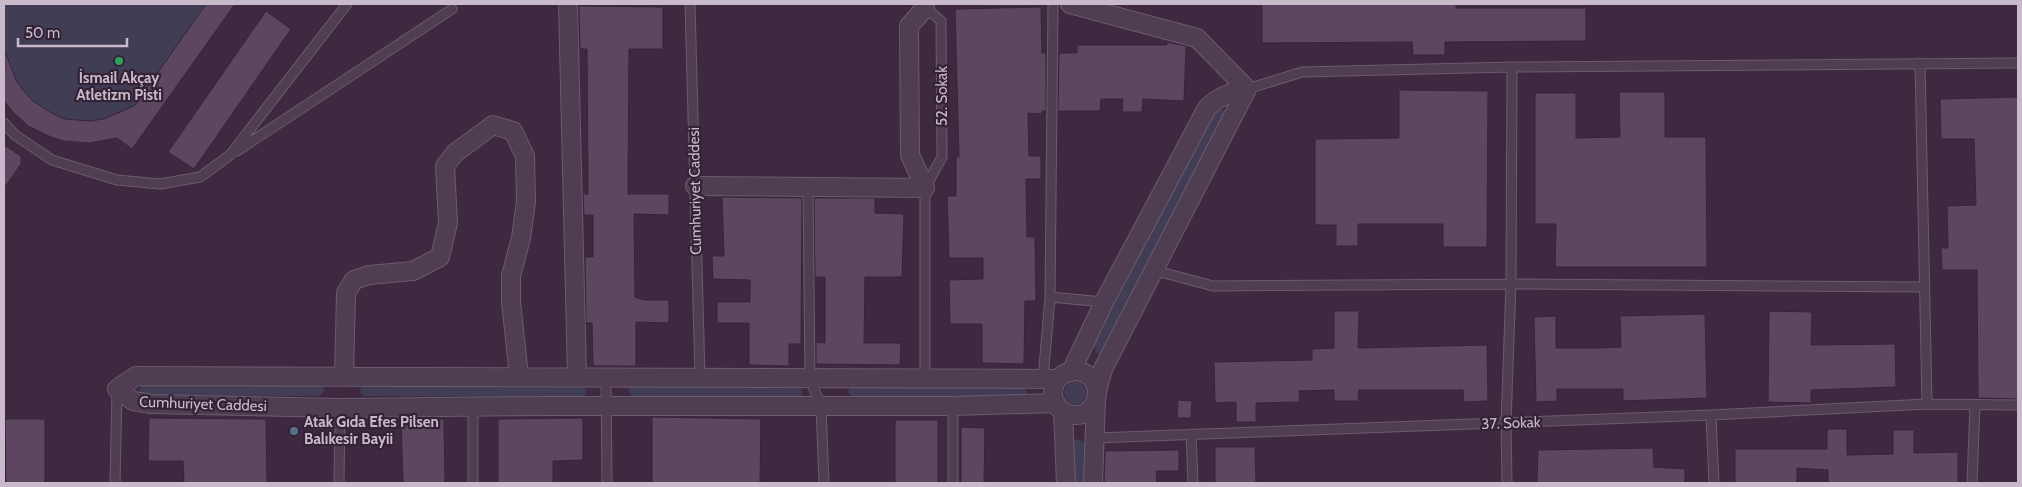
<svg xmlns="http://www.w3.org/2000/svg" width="2022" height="487" font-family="Cabin,sans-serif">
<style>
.green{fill:#413d54}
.building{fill:#5d4660;stroke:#362439}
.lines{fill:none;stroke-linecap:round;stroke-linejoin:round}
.service-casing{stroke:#6c5b6f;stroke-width:11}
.minor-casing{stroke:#6c5b6f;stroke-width:20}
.service{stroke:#4f3d51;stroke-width:9}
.minor{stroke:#4f3d51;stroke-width:18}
.leisure-dot{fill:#2e9e5b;stroke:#342237;stroke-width:2}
.service-dot{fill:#5c6f8a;stroke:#342237;stroke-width:2}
.labels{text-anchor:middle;stroke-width:4.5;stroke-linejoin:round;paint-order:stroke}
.poi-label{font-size:15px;font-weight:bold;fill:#c9bacb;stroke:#342237}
.street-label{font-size:15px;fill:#c9bacb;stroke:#342237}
</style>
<rect width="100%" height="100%" fill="#3e2941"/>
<!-- green -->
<path class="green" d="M4,4H235L132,149L116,138C108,139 98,142 89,143C55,145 24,127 4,101Z
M1217,108L1227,111L1101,353H1096L1093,343L1193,147Z
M1064 393a11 11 0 1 1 22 0a11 11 0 1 1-22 0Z
M143,384H321L325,391L319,396L145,395L138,391Z
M361,385H582L586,390V394L583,397L364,396L360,393Z
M799,385L802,390V397L798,398L632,397L628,389L629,386Z
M1023,385L1027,393L1021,398L854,397L851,396L848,392L850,386Z
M1078,439L1084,442L1085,446L1084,483H1072V444L1074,440Z"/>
<!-- building -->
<path class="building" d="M206,4H235L132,149L117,138L90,143L63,141L51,137L28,126L12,111L4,101L5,51L16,80L24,91L33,101L53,114L65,119L90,121L103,119L123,111L135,105Z
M1262,4H1456V8H1586V41L1445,42V55H1413L1412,42L1262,43Z
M579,6L663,7V49H629L628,194H669V215L634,214L635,297L644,300H669V323L636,322V366H593L592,323H586L585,257H593V215H584L583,194H588L587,49H580Z
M1041,7L1042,53H1046V111H1042V114L1028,113L1029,156H1041V179H1026L1027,237H1035L1036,301H1025L1024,364L982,363V324H950L949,280L983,279V258H949L947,196H956V157H959L955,9Z
M266,11L291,29L194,169L168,152Z
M1167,42L1186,46L1184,101L1143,99L1142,112H1122L1123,99H1101L1100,111H1058L1059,53H1077V45H1167Z
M1399,90L1488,91L1487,247H1443V224H1358V246H1336V225H1315V139L1399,138Z
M1619,92H1665V137H1706L1707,267H1555L1556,224H1535V93H1576V138L1620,137Z
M2018,97V399L1978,398L1977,270H1942L1941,248H1948L1947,206L1976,205L1974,139H1941L1940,99Z
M4,145L21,156V164L4,188Z
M722,197L802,198L801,344H789V366L749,365V323H717V302H750V280L713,279L712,256H724Z
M814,198H875V213L904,214L902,277H865L864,343H901L900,365L816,364V342L825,343V277H815Z
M1334,311H1359L1358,348L1487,345L1488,401L1464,402L1463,390H1359L1358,401H1334V390L1299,391L1300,402L1256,403V422H1236V402L1215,403L1214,362L1312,360V349L1334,348Z
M1769,311L1812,312L1811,345L1895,344L1896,387L1811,390V403L1768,402Z
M1705,314L1707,398L1623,401V389H1557V401L1536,402L1534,317L1556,316V348H1599L1621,347L1620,316Z
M1178,400L1192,401L1191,418H1177Z
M652,417L761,419L760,483H652Z
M149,418L266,419L267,483H184L183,461H148Z
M583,418V460L553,461V483H498V419Z
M5,419H45V483H6Z
M444,419L445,483H403L401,420Z
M895,420H938V483H895Z
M961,427L985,428L984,483H961Z
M1827,429H1847V455L1893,454V430H1914V453L1958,452V483H1828V470L1797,468V483H1735V449H1827Z
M1215,447H1255L1256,483H1215Z
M1653,448L1654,467L1685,469V483H1537L1538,450Z
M1179,450V471H1156L1157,483H1104L1105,451Z"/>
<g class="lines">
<defs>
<path id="service" d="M690,4L700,377
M924,6L941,21L942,157L925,188V379
M1920,63L1927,404
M1247,89L1302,72L1512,67L2018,63
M4,123L15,135L52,160L117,180L160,184L200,177L230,155L347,4
M237,151L452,9
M808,187L810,379L821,406L824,483
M1153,270L1213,286L1511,284L1924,287
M1050,297L1104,302
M606,376L607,483
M1043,379L1050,297L1053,4
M953,406V483
M473,407V483
M1711,415L1714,483
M1191,434L1193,483
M1095,438L1711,415L1927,404L2018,405
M115,483L117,389
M339,483L340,408
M1507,483L1506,423L1511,284L1512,67
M1972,483L1975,405"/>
<path id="minor" d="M568,4L577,376
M1070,4L1197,38L1247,89
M695,186L925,188L910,155L909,26L925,8
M1053 393a22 22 0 1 1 44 0a22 22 0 1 1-44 0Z
M1071,372L1104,302L1207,108C1219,96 1232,92 1247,89
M344,377L346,293L354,280L369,275L413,271L440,257L448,223L445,166L455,153L493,125L513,131L525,156L526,202L521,238L511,276V302L519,376
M1097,391L1103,369L1247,89
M1056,403L953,406H545L340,408L152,404L133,401L117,389L136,376L1058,379
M1063,411L1066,483
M1093,483L1096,398"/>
</defs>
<!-- service casing -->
<use href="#service" class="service-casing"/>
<!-- minor casing -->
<use href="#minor" class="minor-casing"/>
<!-- service -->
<use href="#service" class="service"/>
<!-- minor -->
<use href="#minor" class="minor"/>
</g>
<!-- markers -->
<circle class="leisure-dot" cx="119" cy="61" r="5"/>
<circle class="service-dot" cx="294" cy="431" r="5"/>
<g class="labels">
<!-- poi labels -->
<g class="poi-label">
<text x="119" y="83">İsmail Akçay<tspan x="119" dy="17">Atletizm Pisti</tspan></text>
<text x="304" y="427" text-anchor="start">Atak Gıda Efes Pilsen<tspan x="304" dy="17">Balıkesir Bayii</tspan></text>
</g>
<!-- street labels -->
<g class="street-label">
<text transform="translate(942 96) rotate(-90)" y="5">52. Sokak</text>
<text transform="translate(695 191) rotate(-91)" y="5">Cumhuriyet Caddesi</text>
<text transform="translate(203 404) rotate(2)" y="5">Cumhuriyet Caddesi</text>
<text transform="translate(1511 423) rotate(-2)" y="5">37. Sokak</text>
</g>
</g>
<!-- border -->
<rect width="2022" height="487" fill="none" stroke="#c9bacb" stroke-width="10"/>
<!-- scale -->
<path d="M18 38v8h109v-8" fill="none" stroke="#c9bacb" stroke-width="2.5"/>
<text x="25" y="38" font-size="15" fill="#c9bacb" stroke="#342237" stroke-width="4" paint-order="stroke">50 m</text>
</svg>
